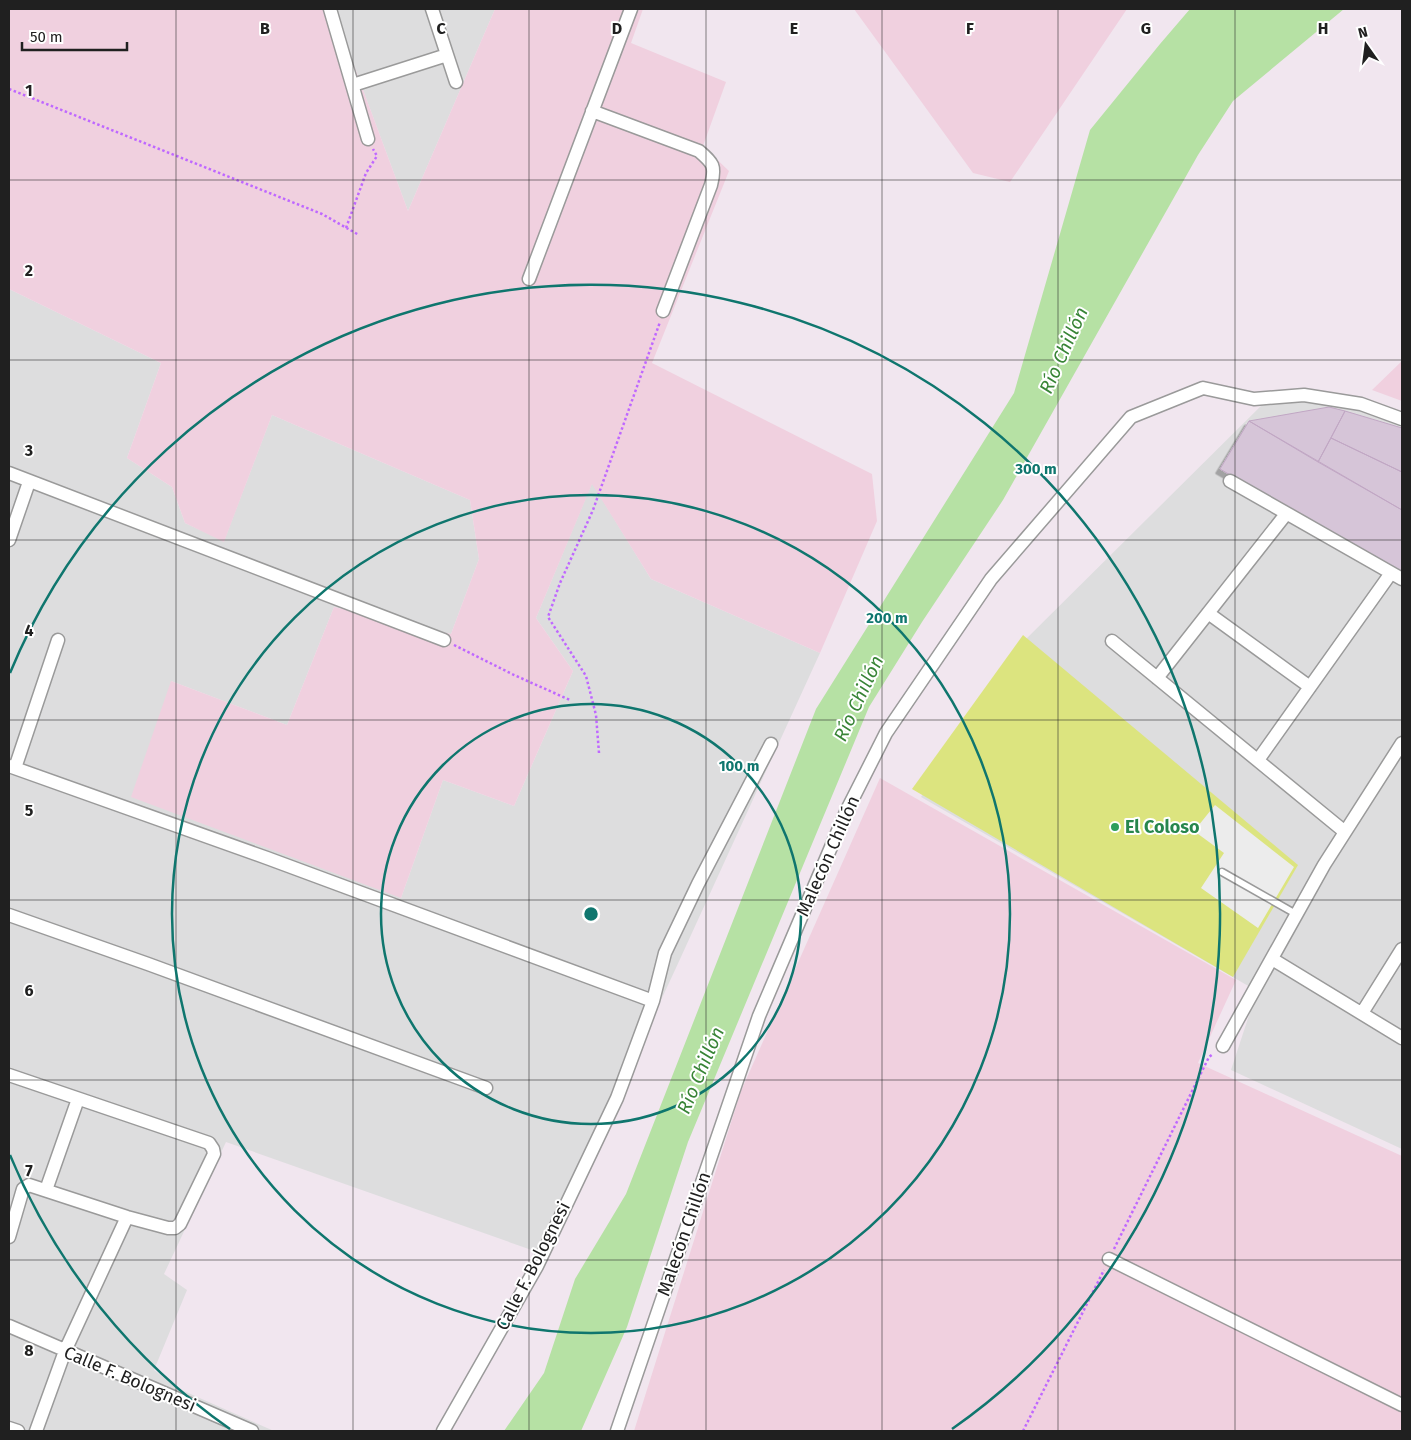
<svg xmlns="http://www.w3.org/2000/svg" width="1411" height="1440" font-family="'Fira Sans',sans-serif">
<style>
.residential{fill:#ddddde}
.farmland{fill:#f0d0df}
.pitch{fill:#dce47f}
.parking{fill:#ececec}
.water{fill:#b6e1a4}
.building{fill:#d6c5d8;stroke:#c1a7c4;filter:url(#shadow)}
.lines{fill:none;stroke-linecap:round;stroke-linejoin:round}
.service-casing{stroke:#9a9a9a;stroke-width:9}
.minor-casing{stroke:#9a9a9a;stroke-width:15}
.path{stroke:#bf68ff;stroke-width:2.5;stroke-dasharray:2.5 2.5;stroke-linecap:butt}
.service{stroke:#fff;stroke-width:6}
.minor{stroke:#fff;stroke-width:12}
.grid{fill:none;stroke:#202020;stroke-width:1;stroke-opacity:0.55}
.ring{fill:none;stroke:#0f766e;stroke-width:2.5}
.leisure-dot{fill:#2e9e5b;stroke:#fff;stroke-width:2}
.labels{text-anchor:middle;stroke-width:4;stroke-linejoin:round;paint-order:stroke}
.leisure-label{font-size:18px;font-weight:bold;fill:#27864d;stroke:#fff;text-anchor:start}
.street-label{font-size:18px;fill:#202020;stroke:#fff}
.water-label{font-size:19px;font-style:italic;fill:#388436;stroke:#fff}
.grid-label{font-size:16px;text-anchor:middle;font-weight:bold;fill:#202020;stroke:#fff;stroke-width:4;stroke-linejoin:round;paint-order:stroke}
.centre{fill:#0f766e;stroke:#fff;stroke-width:2.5}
.ring-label{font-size:15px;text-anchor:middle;font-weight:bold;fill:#0f766e;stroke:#fff;stroke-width:4;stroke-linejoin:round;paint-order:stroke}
</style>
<defs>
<filter id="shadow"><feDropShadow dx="-4.5" dy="4.5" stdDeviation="0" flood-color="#0004"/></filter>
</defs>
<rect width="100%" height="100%" fill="#f1e6ef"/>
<!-- residential -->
<path class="residential" d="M333,9H495L408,211Z
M9,289L161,363L127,458L172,487L185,523L224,541L272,415L470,500L479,559L451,634L334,607L287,725L171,681L401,898L443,780L514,806L573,671L536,618L592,483L651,579L820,653L675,970L543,1254L226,1142L164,1274L187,1290L154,1370L177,1388L274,1431H9Z
M1274,393L1402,414V1149L1231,1070L1257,991L921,797L1026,639Z"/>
<!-- farmland -->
<path class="farmland" d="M9,9H333L408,211L495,9H643L631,43L726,82L703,146L729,171L652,363L872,474L877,521L820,653L651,579L592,484L536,618L573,671L514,806L443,780L401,898L131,797L171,681L287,725L334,607L451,634L479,559L470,500L272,415L224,542L185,523L172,487L127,458L161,363L9,289Z
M854,9H1127L1010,182L973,173Z
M1402,361V401L1372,390Z
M880,778L1236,980L1198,1063L1402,1156V1431H634L741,1091Z"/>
<!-- pitch -->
<path class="pitch" d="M1023,635L1298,865L1233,977L912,789Z"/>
<!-- parking -->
<path class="parking" d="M1215,805L1294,867L1258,928L1201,888L1224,853L1194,831Z"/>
<!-- water -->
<path class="water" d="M1190,9H1344L1233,101L1198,155L1003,500L922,622L869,707L688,1142L627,1327L581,1431H504L544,1373L575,1279L626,1194L816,709L1014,393L1090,130L1160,44Z"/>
<!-- building -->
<path class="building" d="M1329,407L1345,411L1318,462L1249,421Z
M1345,411L1402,428V472L1331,438Z
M1249,421L1402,510V575L1220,469Z
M1331,438L1402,472V510L1318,462Z"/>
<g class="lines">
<defs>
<path id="service" d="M1222,872L1296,914"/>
<path id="minor" d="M330,9L368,139
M432,9L456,82
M353,85L447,55
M592,111L699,151C713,163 716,166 711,185L663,311
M529,279L631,9
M9,473L444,640
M1230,481L1402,579
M9,540L29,482
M1208,613L1310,687
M1112,641L1345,832
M1157,678L1286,514
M1258,760L1391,573
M9,766L267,858L653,1001
M15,768L58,640
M9,915L148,964L486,1088
M1272,959L1402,1038
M1362,1013L1402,949
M1223,1046L1324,865L1402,743
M9,1075L209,1143L213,1149L214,1154L180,1224L175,1228H168L127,1217L29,1185L23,1189L9,1237
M46,1190L78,1099
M1109,1259L1402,1405
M9,1326L252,1431
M9,1428L18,1431
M36,1431L65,1351L127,1217
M443,1431L537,1266L617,1098L653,1001L665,953L698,884L771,744
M617,1431L759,1016L846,812L886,733L991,579L1131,417L1203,388L1254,399L1304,395L1361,404L1402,419"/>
</defs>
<!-- service casing -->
<use href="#service" class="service-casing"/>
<!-- minor casing -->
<use href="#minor" class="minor-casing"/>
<!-- path -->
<path class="path" d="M9,89L322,214L359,235
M346,228L366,173L377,156L373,149
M454,645L514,675L570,700
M599,753L596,715L586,676L548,617L560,583L593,510L660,322
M1114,1249L1209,1057L1213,1054
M1023,1431L1104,1270"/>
<!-- service -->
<use href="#service" class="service"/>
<!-- minor -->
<use href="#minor" class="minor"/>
</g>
<!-- grid -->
<path class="grid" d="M176,9V1431M353,9V1431M529,9V1431M706,9V1431M882,9V1431M1058,9V1431M1235,9V1431M9,180H1402M9,360H1402M9,540H1402M9,720H1402M9,900H1402M9,1080H1402M9,1260H1402"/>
<!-- distance rings -->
<g class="ring">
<circle cx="591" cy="914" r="210"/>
<circle cx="591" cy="914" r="419"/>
<path d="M230 1429A629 629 0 0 1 10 1155M10 673A629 629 0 1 1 952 1429"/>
</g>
<!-- markers -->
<circle class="leisure-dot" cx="1115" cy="827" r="5"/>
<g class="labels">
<!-- leisure labels -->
<g class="leisure-label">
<text x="1125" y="833">El Coloso</text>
</g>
<!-- street labels -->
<g class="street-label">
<text transform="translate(828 856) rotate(-66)" y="6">Malecón Chillón</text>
<text transform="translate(684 1234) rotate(-71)" y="6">Malecón Chillón</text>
<text transform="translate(533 1266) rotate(-63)" y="6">Calle F. Bolognesi</text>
<text transform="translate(130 1379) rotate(23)" y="6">Calle F. Bolognesi</text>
</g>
<!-- water labels -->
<g class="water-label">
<text transform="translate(1063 350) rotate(-66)" y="7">Río Chillón</text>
<text transform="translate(858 698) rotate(-65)" y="7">Río Chillón</text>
<text transform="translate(700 1070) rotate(-67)" y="7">Río Chillón</text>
</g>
</g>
<g class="grid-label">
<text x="265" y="34">B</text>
<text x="441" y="34">C</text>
<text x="617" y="34">D</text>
<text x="794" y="34">E</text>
<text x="970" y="34">F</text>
<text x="1146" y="34">G</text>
<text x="1323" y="34">H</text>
<text x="29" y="96">1</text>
<text x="29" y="276">2</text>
<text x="29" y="456">3</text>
<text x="29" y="636">4</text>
<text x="29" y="816">5</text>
<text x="29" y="996">6</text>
<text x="29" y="1176">7</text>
<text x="29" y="1356">8</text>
</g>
<circle cx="591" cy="914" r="8" class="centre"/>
<g class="ring-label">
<text x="1036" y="474">300 m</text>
<text x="887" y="623">200 m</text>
<text x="739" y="771">100 m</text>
</g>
<!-- border -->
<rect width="1411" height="1440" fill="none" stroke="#202020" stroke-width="20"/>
<!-- north arrow -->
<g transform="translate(1366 45) rotate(346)" stroke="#ffffff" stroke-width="4" paint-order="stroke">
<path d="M0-4L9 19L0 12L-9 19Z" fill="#202020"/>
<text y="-8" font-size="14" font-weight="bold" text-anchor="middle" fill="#202020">N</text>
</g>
<!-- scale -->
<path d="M22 42v8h105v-8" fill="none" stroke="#202020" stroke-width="2.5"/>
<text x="30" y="42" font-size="15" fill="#202020" stroke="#ffffff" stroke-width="4" paint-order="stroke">50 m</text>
</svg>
